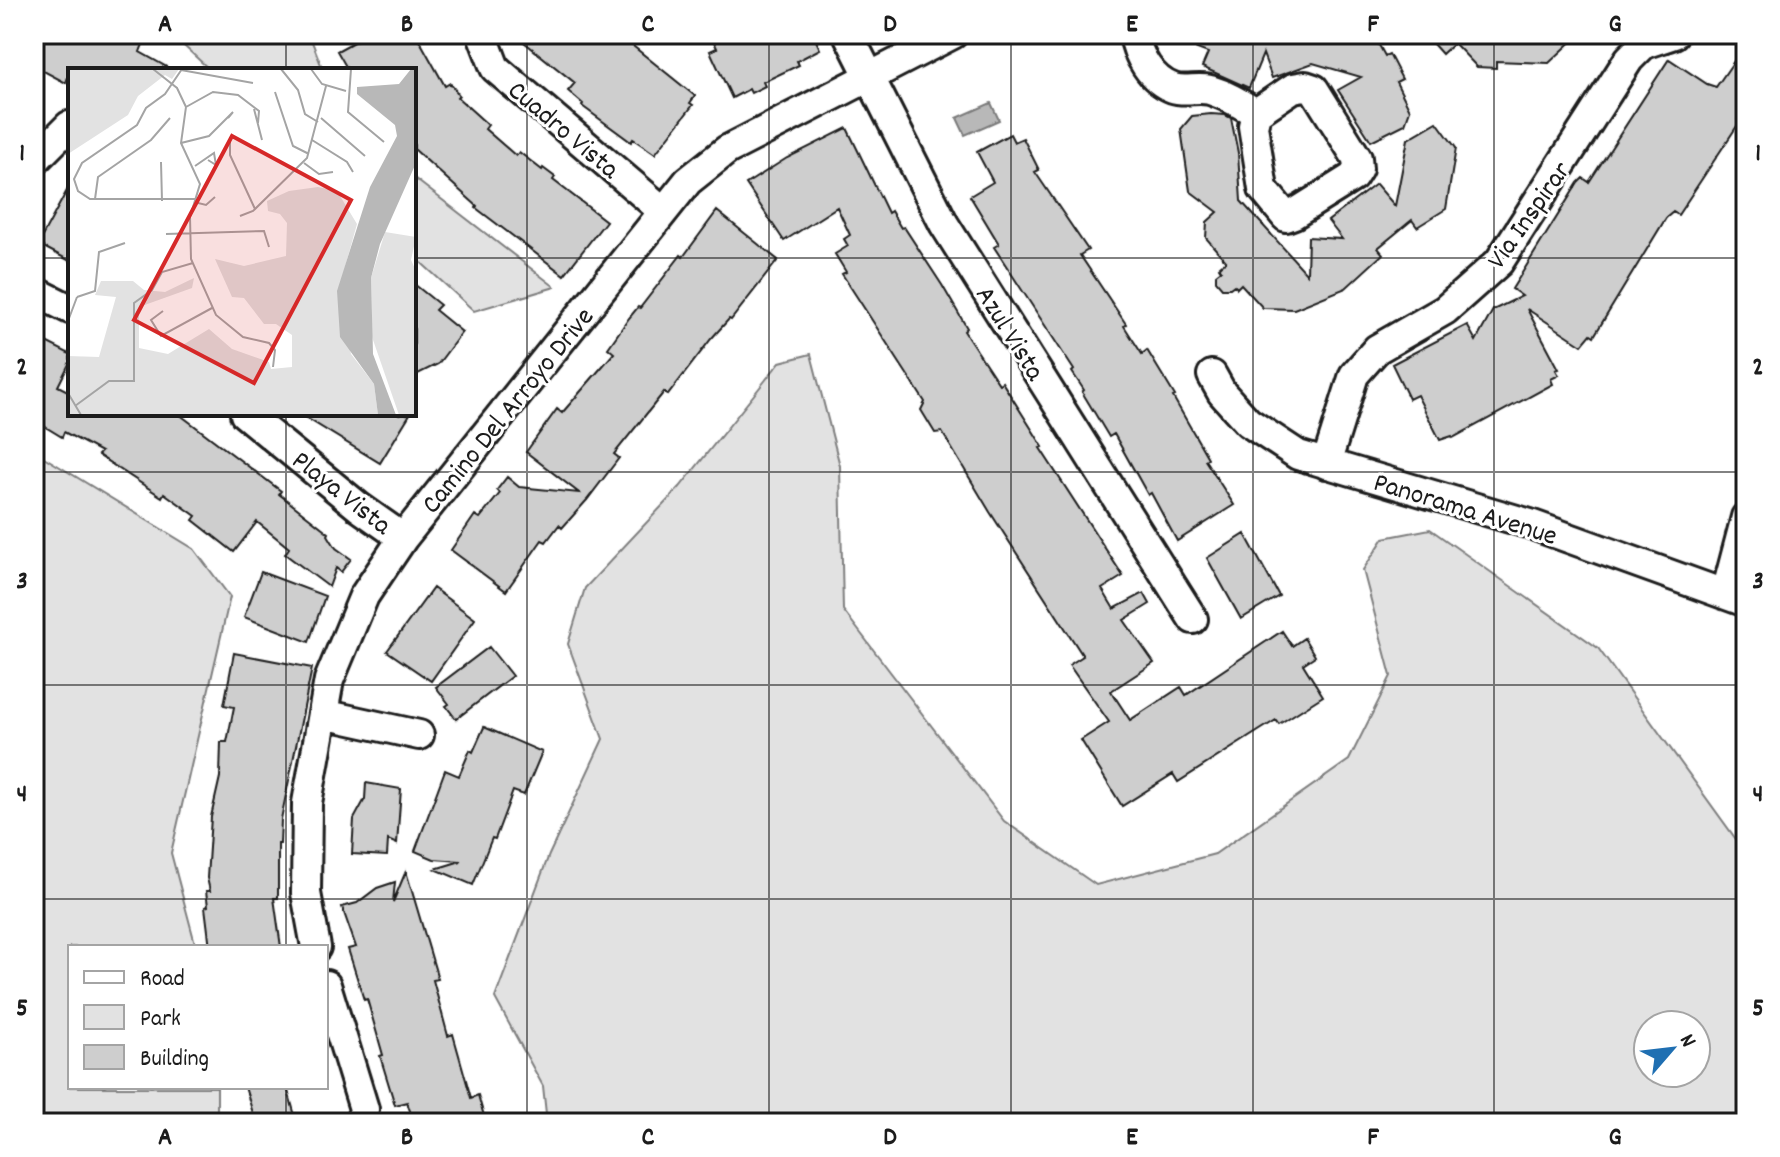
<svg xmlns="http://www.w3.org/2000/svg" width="1780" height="1157" font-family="Dekko,sans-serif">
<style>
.green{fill:#e2e2e2;stroke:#7f7f7f;stroke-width:2;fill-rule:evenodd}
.water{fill:#b8b8b8;stroke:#7a7a7a;stroke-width:2}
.building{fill:#cecece;stroke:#1c1c1c;stroke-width:2}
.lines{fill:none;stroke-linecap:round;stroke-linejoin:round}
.minor-casing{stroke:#1c1c1c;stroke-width:34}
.minor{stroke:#fff;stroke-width:28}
.grid{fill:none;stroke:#1c1c1c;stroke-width:2;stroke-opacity:0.55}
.labels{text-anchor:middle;stroke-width:6;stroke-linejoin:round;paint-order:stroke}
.street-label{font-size:28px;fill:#1c1c1c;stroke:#fff}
.inset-road{fill:none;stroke:#a4a4a4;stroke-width:2}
.view{fill:#d62828;fill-opacity:0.15;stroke:#d62828;stroke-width:4}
.inset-edge{fill:none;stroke:#1c1c1c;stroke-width:4}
.neatline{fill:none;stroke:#1c1c1c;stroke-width:3}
.grid-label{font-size:26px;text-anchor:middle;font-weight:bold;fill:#1c1c1c}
</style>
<rect width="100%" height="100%" fill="#fff"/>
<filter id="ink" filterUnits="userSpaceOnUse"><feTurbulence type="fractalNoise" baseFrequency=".0125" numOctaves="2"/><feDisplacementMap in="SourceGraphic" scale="16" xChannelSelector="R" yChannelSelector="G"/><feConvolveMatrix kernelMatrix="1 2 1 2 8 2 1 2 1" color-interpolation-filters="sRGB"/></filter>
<g filter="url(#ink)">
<!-- green -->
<path class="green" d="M171,34H309L323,70H210Z
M414,178L555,287L474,311L414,256Z
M811,354L840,466L843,610L1004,821L1096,885L1215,854L1349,760L1391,676L1363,570L1384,538L1430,529L1598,648L1743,849L1746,860V1123H547L543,1086L495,998L549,855L603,739L568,644L585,588L680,487L780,362ZM1648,1025H1696V1073H1648Z
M34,451L194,549L230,597L171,853L196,947H70V1087H217V1123H34Z"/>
<!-- water -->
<path class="water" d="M991,103L999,120L965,135L957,118Z"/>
<!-- building -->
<path class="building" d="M34,34H134L145,39L140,52L172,70H70L66,83L34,66Z
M368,34H416L445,86L450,83L459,95L457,97L488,125L485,129L516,156L519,152L542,170L543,168L555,177L553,180L606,221L564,275L476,208L477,206L414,149V70H348L337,51Z
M514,34H618L695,96L690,103L693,105L655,154L633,139L631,142L582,106L583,104L568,91L575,83Z
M710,34H813L820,49L797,61L799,65L763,82L765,86L751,93L749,89L732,98L710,51L717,48Z
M1217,34H1373L1385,56L1389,54L1402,79L1396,82L1410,110L1405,124L1371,141L1338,90L1361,77L1313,63L1272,78L1263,54L1249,88L1202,67L1208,53L1197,49Z
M1424,34H1580L1549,63L1496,61V68L1477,67L1454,43L1442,54Z
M1736,58L1746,64V107L1738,119L1741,120L1678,215L1673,212L1666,218L1594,336L1591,334L1582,345L1527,309L1559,369L1556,370L1559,375L1551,379L1553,384L1453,438L1452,436L1440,440L1417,395L1409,399L1392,364L1467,325L1476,341L1493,310L1522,296L1512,289L1578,183L1583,178L1589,182L1669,59L1707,84L1716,87Z
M1211,114L1225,115L1231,118L1238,153L1241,201L1307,274L1308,237L1342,239L1328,221L1376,184L1395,206L1408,139L1437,122L1456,148L1446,209L1417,227L1412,220L1378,248L1383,254L1346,288L1294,309L1263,308L1241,284L1237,288L1234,285L1230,288H1222L1216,281V274L1221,270L1219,267L1226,261L1206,238L1207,222L1218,212L1190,191L1181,129L1192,116Z
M847,128L888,213L891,211L901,228L904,227L942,285L967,328L964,331L999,384L1002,382L1043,447L1040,448L1123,576L1102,589L1114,609L1144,593L1150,604L1124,620L1154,663L1111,691L1130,720L1181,687L1186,695L1282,631L1292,646L1304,638L1315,656L1303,664L1323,696L1279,724L1276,720L1178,782L1173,774L1122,806L1081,740L1109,722L1069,665L1083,656L990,512L942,432L935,433L921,410L925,402L842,274L846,272L835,254L848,246L844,239L850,235L837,207L784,241L746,184L787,158Z
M1010,134L1014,142L1023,138L1039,170L1035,172L1088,250L1080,255L1126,324L1124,326L1142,354L1147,350L1175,396L1173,397L1208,458L1205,460L1234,505L1177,541L1151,493L1148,495L1114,434L1109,437L1082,392L1084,390L1072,372L1074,370L994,247L999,244L970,196L993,182L977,152Z
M70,185V261L38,244Z
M717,211L778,260L731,320L729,319L711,339L668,395L664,392L614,454L619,458L587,500L562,528L559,525L546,542L542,540L506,591L451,550L475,515L480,518L500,493L497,490L507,477L519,487L579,493L526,452L557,409L562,413L614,353L608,348L629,318L638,307L640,308L681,255L683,257Z
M414,284L440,305L435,310L462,332L438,364L414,376Z
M34,336L70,354V362L58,386L70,392V414H179L281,491L279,494L329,533L328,535L336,548L351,559L341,572L336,568L329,587L285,554L289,548L257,522L234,552L193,520L196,516L164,493L162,497L98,455L101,452L64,432L62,437L34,420Z
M300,414H410L380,463Z
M1245,534L1279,596L1241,619L1207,558Z
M261,572L325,596L309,642L244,617Z
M433,588L475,619L431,681L387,651Z
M489,647L512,676L456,719L446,706L449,704L436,687Z
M234,653L312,668L281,819L280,844H278V898H274L281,947H210L205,907L208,906L206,891H210L207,878L211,817L220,777L221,742H227L234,707L224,705Z
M484,727L542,752L524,795L513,791L495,839L492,838L473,885L435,869L461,861L434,859L415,851L445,770L459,776L470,750L473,752Z
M366,783L401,789L397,844L388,840L387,856L352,854L354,819L365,799Z
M406,871L438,979L433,980L448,1036L453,1034L471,1098L478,1095L486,1123H414L407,1102L395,1105L380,1056L383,1055L367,999L364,1000L348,949L356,947L342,907L357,903L377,888L395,882L393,902Z
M245,1087H287L297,1123H256Z"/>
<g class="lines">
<defs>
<path id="minor" d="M482,34L495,68L663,211
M848,34L944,224L1193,619
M1134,34C1137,55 1151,80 1173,88C1184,92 1198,87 1210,90C1227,95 1241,104 1256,113
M1305,86L1314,89L1357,158L1358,169L1353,177L1294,214L1286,217L1263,189L1253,126L1256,113L1293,88Z
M34,161L69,126
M34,291L70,309
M1212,375L1222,393L1248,422L1298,455L1530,524L1746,602
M245,414L359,507L403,538
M1326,464L1354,375L1377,349L1445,310L1499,262L1629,59L1644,44L1674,34
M1726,593L1746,517
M323,714L419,735
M316,947L306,893L307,803L329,680L364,596L403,538L688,181L727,150L953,34
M326,985L364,1109L360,1123"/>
</defs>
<!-- minor casing -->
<use href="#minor" class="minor-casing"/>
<!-- minor -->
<use href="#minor" class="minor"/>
</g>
</g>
<!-- grid -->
<path class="grid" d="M286,34V70M527,34V1123M769,34V1123M1011,34V1123M1253,34V1123M1494,34V1123M34,258H70M414,258H1746M286,414V947M34,472H1746M34,685H1746M34,899H1746M286,1087V1123"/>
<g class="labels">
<!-- street labels -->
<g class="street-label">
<text transform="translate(565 128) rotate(40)" y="10">Cuadro Vista</text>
<text transform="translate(1527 214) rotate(-55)" y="10">Via Inspirar</text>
<text transform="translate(1012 332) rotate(58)" y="10">Azul Vista</text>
<text transform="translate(506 409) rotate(-51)" y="10">Camino Del Arroyo Drive</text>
<text transform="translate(343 491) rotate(38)" y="10">Playa Vista</text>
<text transform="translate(1466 507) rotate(17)" y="10">Panorama Avenue</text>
</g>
</g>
<!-- overview -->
<g transform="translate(68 68)">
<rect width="348" height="348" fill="#fff"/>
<path d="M0,1H111L104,11L97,7L70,28L60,47L0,86ZM250,119L269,123L289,156L272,217L283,286L306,316L310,347H0V288L31,289L48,229L27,227L33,213H65L76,222L97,224L126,210L124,220L71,239V280L100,286L141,261L164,281L201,294L203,301L224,299V267L208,256H196L176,230L164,229L147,191L176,198L218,188L219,155L212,146L200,143L199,133L221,123ZM317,164L348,169L343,192L348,203V347H331L304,269L303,210Z" fill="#e2e2e2"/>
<path d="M343,1H348V95L312,176L303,210L305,286L328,347H310L306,316L272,269L269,223L302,119L329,68L327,57L289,26V19L331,16Z" fill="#b8b8b8"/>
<path class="inset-road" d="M85,1L109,20L118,39L113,75L132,116L122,149L123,191L148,247L175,269L201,275L207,282L205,299M114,1L97,26L78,40L69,57L14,95L6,111L10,123L22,131H127M213,1L230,22L237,46L250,54M243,1L254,16L278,23M283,1L280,44L316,74M285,1H314M113,2L185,15M207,24L225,78L241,86M118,39L145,24L170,27L191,43L190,55M186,41L194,72M253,50L297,88M162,69V87L187,141M244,72L279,94L285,104M113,75L141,68L165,44L160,50M93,94L94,133M236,95L251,106L265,104M127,98L146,85L148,97L140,92M27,131L30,109L83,72L102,50M126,134L138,137L147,129M172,148L185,143L239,90L258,18M98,166L196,163L201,179M9,229L27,223L31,184L57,175M95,243L83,252L93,268L144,240M0,253L9,229M0,325L13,347M7,338L41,313H66V235L84,222L94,204L125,195"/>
<path class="view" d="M164,68L283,132L186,315L66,252Z"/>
<rect width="348" height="348" class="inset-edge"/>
</g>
<!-- margin -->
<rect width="1780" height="1157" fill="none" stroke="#fff" stroke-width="88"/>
<!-- legend -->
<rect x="68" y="945" width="260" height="144" fill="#ffffff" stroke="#a4a4a4" stroke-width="2"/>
<rect x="84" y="971" width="40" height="12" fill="#ffffff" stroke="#a4a4a4" stroke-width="2"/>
<text x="140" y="985" font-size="24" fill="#1c1c1c">Road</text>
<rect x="84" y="1005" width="40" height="24" fill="#e2e2e2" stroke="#a4a4a4" stroke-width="2"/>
<text x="140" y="1025" font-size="24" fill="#1c1c1c">Park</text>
<rect x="84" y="1045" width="40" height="24" fill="#cecece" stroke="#a4a4a4" stroke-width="2"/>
<text x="140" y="1065" font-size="24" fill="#1c1c1c">Building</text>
<!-- north arrow -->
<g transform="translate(1672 1049) rotate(62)"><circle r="38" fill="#ffffff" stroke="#a4a4a4" stroke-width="2"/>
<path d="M0-6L14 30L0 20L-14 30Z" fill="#1f6fb2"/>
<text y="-12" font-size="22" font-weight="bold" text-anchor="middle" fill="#1c1c1c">N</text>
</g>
<rect x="44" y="44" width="1692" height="1069" class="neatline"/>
<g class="grid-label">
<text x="165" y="31">A</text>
<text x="407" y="31">B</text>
<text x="648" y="31">C</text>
<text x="890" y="31">D</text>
<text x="1132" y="31">E</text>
<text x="1373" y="31">F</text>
<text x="1615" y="31">G</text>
<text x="22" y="160">1</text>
<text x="1758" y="160">1</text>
<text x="22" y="374">2</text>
<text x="1758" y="374">2</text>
<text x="22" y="588">3</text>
<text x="1758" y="588">3</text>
<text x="22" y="801">4</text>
<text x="1758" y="801">4</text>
<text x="22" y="1015">5</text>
<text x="1758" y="1015">5</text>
<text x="165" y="1144">A</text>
<text x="407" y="1144">B</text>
<text x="648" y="1144">C</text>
<text x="890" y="1144">D</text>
<text x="1132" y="1144">E</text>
<text x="1373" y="1144">F</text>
<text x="1615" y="1144">G</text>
</g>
</svg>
